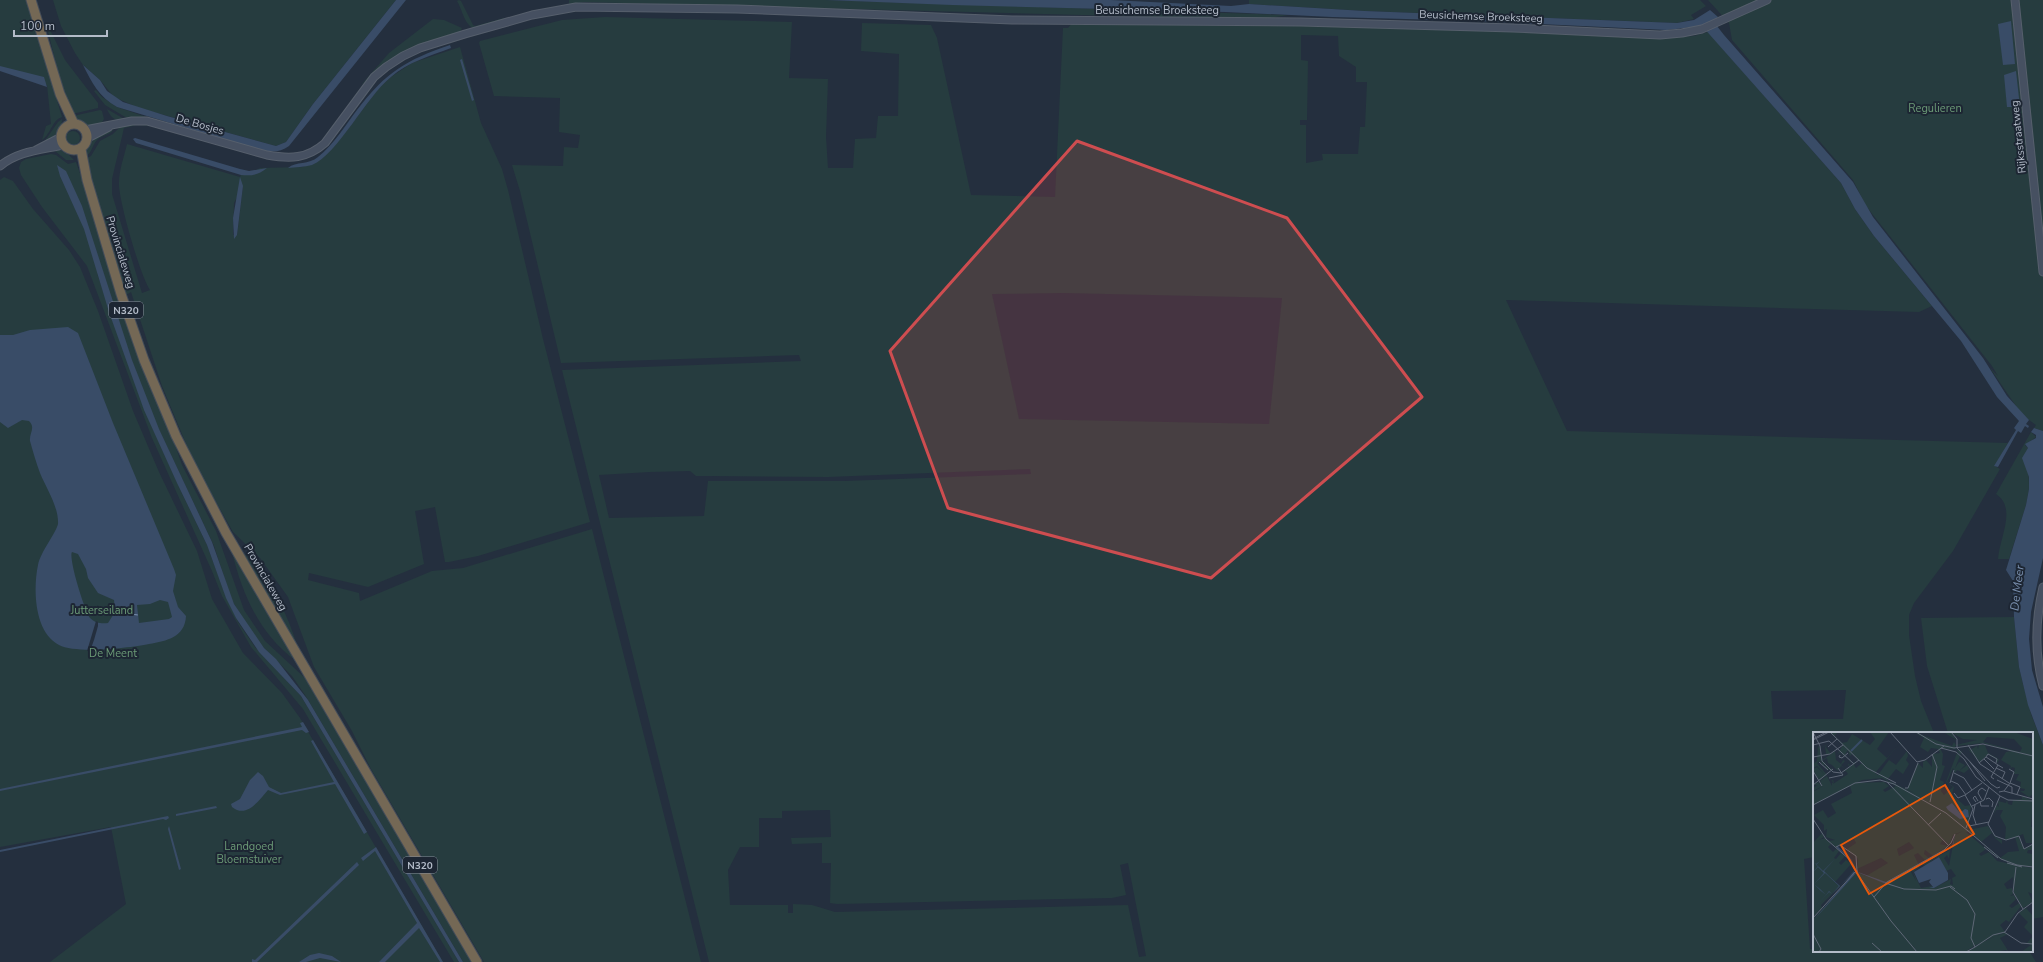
<svg xmlns="http://www.w3.org/2000/svg" width="2043" height="962" font-family="'Nunito Sans',sans-serif">
<style>
.green{fill:#263c3f;fill-rule:evenodd}
.water{fill:#394c67;fill-rule:evenodd}
.pier{fill:#242f3e}
.lines{fill:none;stroke-linecap:round;stroke-linejoin:round}
.ferry{stroke:#7c92b1;stroke-width:1;stroke-dasharray:5 4;stroke-linecap:butt}
.secondary-casing{stroke:#565f6c;stroke-width:9}
.highway-casing{stroke:#434c59;stroke-width:11}
.secondary{stroke:#465061;stroke-width:7}
.highway{stroke:#746855;stroke-width:9}
.marked{fill:#ce4d50;fill-opacity:0.2;stroke:#ce4d50;stroke-width:3;stroke-linejoin:round}
.labels{text-anchor:middle;stroke-width:4;stroke-linejoin:round;paint-order:stroke}
.shield{fill:#1d2633;stroke:#878f9c;stroke-width:1}
.shield-label{font-size:10px;font-weight:bold;fill:#b4bcc9}
.street-label{font-size:11px;fill:#b4bcc9;stroke:#1d2633}
.park-label{font-size:11px;fill:#6b9a76;stroke:#1d2633}
.water-label{font-size:12px;font-style:italic;fill:#7c92b1;stroke:#1d2633}
.inset-river{fill:none;stroke:#394c67;stroke-width:2}
.inset-road{fill:none;stroke:#5e6776;stroke-width:1}
.view{fill:#e8590c;fill-opacity:0.15;stroke:#e8590c;stroke-width:2}
.inset-edge{fill:none;stroke:#b4bcc9;stroke-width:2}
</style>
<rect width="100%" height="100%" fill="#242f3e"/>
<!-- green -->
<path class="green" d="M0,0H27L62,117C52,120 51,134 42,140L46,126L51,124L47,85L0,69Z
M53,0H396L313,104L286,142L276,146L139,108L114,97L100,80L83,65L75,53L61,26Z
M459,0L461,1L473,25L475,26L504,18L505,21L475,29C464,25 463,11 457,1Z
M569,0H826L1288,15L1264,19H1234L585,2L569,4Z
M1249,0H1700L1706,6L1691,15L1694,19L1677,23L1365,11L1249,4Z
M1708,0H2043V431L2034,428L2036,425L2029,420L2018,409L1990,368L1998,376L1992,366L1866,206L1853,180L1732,40L1729,23Z
M605,17L792,22L789,78L828,79L826,137L828,168H853L855,139L876,138L878,116H898L899,54L861,51L862,23L931,25L937,38L971,195L1055,197L1063,28H1068L1073,22L1225,26L1348,25L1672,38L1694,36L1708,32L1841,183L1855,209L1874,236L1932,306L1919,312L1506,300L1567,431L2008,443L1995,466L2000,469L1953,551L1914,603L1909,615V635L1915,676L1921,701L1934,733H1814V857L1804,859L1810,949H1814V951H2029L2036,962H709L562,370L801,361L799,355L561,363L520,191L512,165L563,166L564,147L578,148L580,135L559,132L560,98L494,96L479,43L480,41L562,20ZM1301,35L1338,36L1339,56L1356,67V82H1367L1365,127H1360L1358,154H1322L1323,160L1306,163V125H1300V120H1307L1308,61L1301,60ZM1063,293L1282,298L1269,424L1019,419L992,294ZM1030,469L1031,474L845,481H708L704,516L609,518L599,475L650,472L690,471L696,476H709L828,477ZM1846,690L1843,719H1773L1771,691ZM830,810L831,837L791,838L792,844L822,843V863H831L830,903L837,904L1112,898L1126,895L1120,865L1128,863L1146,956L1139,957L1128,905L835,912L812,905L793,904V913H788V905H730L728,870L740,847H759V818H782V811Z
M433,19L444,20L462,28L459,34L381,67L361,85L389,53Z
M50,30L65,60L98,103V108L72,114L59,76L48,31Z
M460,47L481,123L502,169L508,190L543,339L590,522L478,556L449,562H445L435,507L415,511L424,564L368,587L309,573L308,580L359,593L360,601L432,571L463,568L592,529L701,962H484L371,769L352,731L314,667L288,597L260,558L233,532L207,486L189,451L162,386L131,292L126,295L85,159L91,156L100,141L113,134L120,127L136,124H152V126L137,125L124,128L112,179V194L142,293L150,290C141,278 118,199 119,183C119,170 124,157 127,144L240,177L243,170L252,172L260,168L302,167L318,161L348,129L378,89L391,77L412,63ZM243,186L237,235H233L234,203Z
M96,90L102,97L117,107L152,119L127,118L105,105L94,91Z
M107,109L126,120C115,122 111,118 107,109Z
M100,110L102,111L104,119L101,124L88,126L73,116Z
M62,119C62,130 54,138 44,142L58,122Z
M113,130C110,135 102,135 97,140C92,145 92,153 86,156C84,140 101,134 113,130Z
M66 138a7 7 0 1 1 14 0a7 7 0 1 1-14 0Z
M58,149L69,155L74,160H66L55,151L44,152Z
M51,154L56,155L68,164L76,162L182,465L216,531L244,610L265,641L305,678L472,962H463L305,695L292,676L258,642L232,601L214,546L149,409L110,299L97,273L143,406L180,489L207,545L222,586L238,622L255,647L301,696L459,962H454L303,709L251,647L222,596L212,571L152,438L87,266L42,207L21,175L19,168L21,162L26,159Z
M4,177L13,181L33,209L69,250L80,267L98,311L133,411L159,472L197,551L212,599L243,653L282,693L300,718L443,962H50L126,904L111,827L0,847V180Z
M2031,432L2036,437L2025,445L2028,448L2029,489L2026,505L2009,559H1998C2000,536 2017,508 1996,494Z
M232,552L295,660C259,634 242,593 232,552Z
M243,552C269,579 286,609 297,645Z
M2014,617L2019,667L2023,684L2031,714L2043,745V917L2032,919V733H1948L1927,666L1921,618Z"/>
<!-- water -->
<path class="water" d="M396,0H406L289,146C277,155 264,151 250,147L117,107C99,97 92,83 83,65L100,80L107,91L123,102L167,116L276,146L286,142L313,104Z
M826,0H1111L1231,6L1249,4L1365,11L1677,23L1694,20L1710,10L1718,17L1713,21L1724,35L1853,182L1873,217L1983,358L2007,396L2029,420L2026,424L2029,426L2028,428L2025,426L2021,433L2018,431L1998,467L1994,466L2016,430L2014,428L2019,421L1997,397L1961,341L1874,236L1855,209L1841,183L1702,26L1667,30L1479,21L1332,17L1225,12L952,5Z
M2011,21L2015,64L2003,65L1998,24Z
M450,45L451,48C430,56 408,62 391,77C366,97 338,154 312,165C304,167 296,167 288,168C296,161 309,165 318,157C334,144 345,126 357,110C386,72 406,60 450,45Z
M462,59L474,100L472,101L460,60Z
M0,66L44,77L47,87L0,71Z
M2016,71L2020,107H2007L2004,75Z
M135,138L240,169L249,171L267,168C258,175 252,176 241,175L136,143L133,139Z
M57,165L66,171L82,206L132,360L159,429L212,542L234,604L264,648L276,659L308,700L463,962H459L301,696L259,652L236,618L226,598L207,545L177,483L144,410L109,312L84,229L60,176Z
M240,177L243,186L237,235L234,239L233,218Z
M68,327L78,333L113,423L174,569L176,575L173,591L178,607L186,616C185,637 167,641 149,644C129,648 76,654 59,645C34,632 33,589 38,565C41,551 56,533 58,524C59,507 46,488 40,473C36,462 33,452 30,441C29,433 36,428 29,421L22,420L8,428L0,422V335H13L30,330ZM72,552L78,554L86,569L88,578L98,593L114,600L115,612L108,623C102,624 95,623 90,618C85,612 68,558 72,552ZM160,600L168,602L172,617L169,619L139,623L137,605L150,604Z
M2034,428L2043,431V558L2031,612L2029,639L2032,670L2043,707V745L2028,705L2019,667L2014,617L2013,581L2006,570L2026,505L2029,489V477L2022,458L2028,448L2025,444L2036,438V435L2031,432Z
M303,722L309,732L306,733L302,730L0,791V789L302,727L300,723Z
M313,740L367,832L364,834L335,784L280,795L268,790C259,800 247,819 232,807L231,804L240,799L250,780L258,772L263,776L269,787L281,793L334,782L311,741Z
M216,806L217,808L176,816V814Z
M168,816L169,818L166,820L163,819L0,852V850Z
M169,826L181,869L179,870L168,829Z
M376,847L443,962H440L419,928L385,962H379L417,923L375,851L363,861L361,858Z
M357,862L359,865L257,962H252V959L255,960Z
M319,953L332,956L341,962L320,958L306,962H299L310,955Z"/>
<!-- pier -->
<path class="pier" d="M96,621L98,622V626L94,640L90,651H87Z"/>
<g class="lines">
<!-- ferry -->
<path class="ferry" d="M115,612L138,615"/>
<defs>
<path id="secondary" d="M2015,0L2043,272
M85,130L132,121H147L267,155C290,159 307,159 325,143L374,77L386,67L403,56L420,48L465,34L532,15L576,7L737,9L1012,20L1301,22L1513,28L1660,35L1682,33L1702,29L1767,0
M88,138L109,127
M36,150L61,137
M0,166C18,151 41,150 63,145
M2043,587C2035,621 2034,652 2043,686"/>
<path id="highway" d="M31,0L60,94L74,124
M61 137a13 13 0 1 1 26 0a13 13 0 1 1-26 0Z
M81,149L87,180L121,294L144,360L176,436L226,533L477,962"/>
</defs>
<!-- secondary casing -->
<use href="#secondary" class="secondary-casing"/>
<!-- highway casing -->
<use href="#highway" class="highway-casing"/>
<!-- secondary -->
<use href="#secondary" class="secondary"/>
<!-- highway -->
<use href="#highway" class="highway"/>
</g>
<!-- marked area -->
<path class="marked" d="M1077,141L1287,218L1422,397L1211,578L948,508L890,351Z"/>
<g class="labels">
<!-- shield labels -->
<g class="shield">
<rect x="109" y="302" width="34" height="16" rx="3"/>
<rect x="403" y="857" width="34" height="16" rx="3"/>
</g>
<g class="shield-label">
<text x="126" y="314">N320</text>
<text x="420" y="869">N320</text>
</g>
<!-- street labels -->
<g class="street-label">
<text x="1157" y="14">Beusichemse Broeksteeg</text>
<text transform="translate(1481 16) rotate(2)" y="4">Beusichemse Broeksteeg</text>
<text transform="translate(200 124) rotate(16)" y="4">De Bosjes</text>
<text transform="translate(2018 137) rotate(-96)" y="4">Rijksstraatweg</text>
<text transform="translate(121 252) rotate(73)" y="4">Provincialeweg</text>
<text transform="translate(266 577) rotate(60)" y="4">Provincialeweg</text>
</g>
<!-- park labels -->
<g class="park-label">
<text x="1935" y="112">Regulieren</text>
<text x="102" y="614">Jutterseiland</text>
<text x="113" y="657">De Meent</text>
<text x="249" y="850">Landgoed<tspan x="249" dy="13">Bloemstuiver</tspan></text>
</g>
<!-- water labels -->
<g class="water-label">
<text transform="translate(2017 588) rotate(-83)" y="4">De Meer</text>
</g>
</g>
<!-- overview -->
<g transform="translate(1813 732)">
<rect width="220" height="220" fill="#242f3e"/>
<path d="M16,0H25L21,4L25,7L29,11L34,10L39,2L57,13L62,7L57,0H76L64,17L74,26L87,11L86,8L91,16L87,11L62,41L65,43L76,28L83,33L94,19L95,24L93,28L96,32L90,42L83,37L74,48L103,62L94,57L105,31L110,36V30L113,28L119,35V22L127,21L125,17L118,16L115,20L107,15L111,6L101,0L139,14L141,10L143,13L164,8L150,7L139,1L144,8L130,0H201L220,7V62L216,65L207,59H211L212,57L207,56L208,50L203,48L206,42H201L202,36L199,35L197,37L198,34L188,28L193,20L199,19L170,11L142,14L143,18L149,19L147,23L143,17L127,16L130,22L129,33L132,34L127,48L131,50L128,59L131,63L140,55L133,50L144,21L147,24L142,36L146,30L152,33L146,39L154,33L156,37L151,41L144,38L142,41L140,36L134,50L141,55L139,62L143,66L152,74L158,73L155,98L175,94L182,105L189,108V112L182,106L179,101L168,110L187,126L195,120L206,119L202,105L192,108L193,95L187,84L190,78H183L181,82L183,73L186,75L185,69L193,71L194,68L195,72L199,73L200,68L209,67V64L220,69L218,95H220V111H213L210,102L205,104L211,117L220,112V118H215L214,121L219,122L220,119V134H207L220,136V162L215,160L220,170L210,176L201,161L200,145L191,152L194,157L199,156L200,162L197,164L201,163L203,167L196,174L199,176L206,171L208,174L196,190L193,188L187,193L192,200L161,214L155,218L157,220H104L99,212L103,220H0V187L44,140L42,132L45,135V127L34,117L43,111L41,107L29,113H25L24,116L16,109L22,108L13,105L14,97L11,99V93L1,83L10,78L15,86L23,81L18,72L39,61L36,57L39,61L37,54L43,51L71,50L76,54L70,58L72,60L83,54L69,46L49,48L0,73V60L10,54L0,59V56L5,53L0,55L4,53H0L5,50L8,54L6,50L9,54L7,49L14,44L19,54V51L21,50L18,49L20,48L21,50L20,52L35,42L33,39L30,40L32,37L28,34L25,39L19,33L16,36L20,37L19,39L12,36V33L16,36L19,33L15,31L14,26L9,29L13,31L10,34L8,29L22,19L23,28L28,32L30,28L32,29L28,33L33,38L37,35L35,33L36,31L37,35L41,32L36,29L38,27V30L43,31L41,33L43,36L49,31L46,28L43,30L45,28L39,22L37,24L35,18L31,24L27,20L24,23L30,13ZM174,5L201,7L209,16L207,20L170,10ZM119,97L136,113L140,103L150,99L142,103L136,134L131,126L134,123L136,127L137,118L99,138L103,149L97,138L132,119L106,133L101,123L105,121L112,128L116,126L111,122L112,118L120,124L135,114L127,112L130,108ZM153,100H157L184,125L198,132L184,129L176,120L168,124L166,122L173,117ZM96,110L101,116L86,124L84,117ZM126,125L133,139L138,137L143,144L139,146L140,153L137,152L138,147L121,156L119,154L108,156L100,140L109,133L115,134L118,129ZM68,126L75,131L53,144L44,140V137ZM15,12L12,14L18,22H13L12,14L7,16L9,28L4,31L14,43L6,49L0,37L4,35L12,43L4,34L0,36V32L4,29L5,14L7,16ZM166,13H172L175,21L184,26L186,28L184,31V27L175,22L167,30L154,16L157,18L164,14L165,17ZM9,101L11,105L6,108L12,106L18,112L15,115L20,120L23,117L26,119L21,126L23,127L28,121L32,124L26,131L28,133L33,128L38,132L22,150L27,154L41,140L8,173L9,176L0,185V111ZM213,176L220,184V220H208L218,213L214,211L220,204L211,195L215,190L206,181ZM191,201L195,202L187,206L194,217L195,220L193,218L181,220L173,208ZM173,208L181,220L157,219V218Z" fill="#263c3f" fill-rule="evenodd"/>
<path d="M139,71L147,81L152,77L155,78L156,85L147,87L135,78L133,75ZM151,100L142,102L140,115L73,152L44,140L0,189L41,140L0,181L19,162L16,160L1,176L13,163L8,159L0,168L8,159L1,152L11,141L5,135L0,140L5,134L0,130L3,132L7,129L3,133L6,135L18,123L6,135L10,139L22,127L11,139L17,145L32,128L17,145L27,154L41,139V142L43,139L38,128L24,116V114L38,127L44,139L45,137V140L73,150L139,115L142,102L151,100L154,101ZM12,141L26,154L19,162L16,159L13,163L7,157L16,146L7,157L1,152ZM126,125L135,141V148L121,156H116L120,155L116,150L118,147L106,151L101,140Z" fill="#394c67" fill-rule="evenodd"/>
<path class="inset-river" d="M38,19L49,8"/>
<path class="inset-road" d="M0,0L7,14L9,29L20,40L28,41L46,28M17,0L54,36L83,51M77,0L104,30L112,28L131,14M103,0L123,12L141,16L170,12L220,24M138,0L144,7V16M0,7L13,0M0,8L16,0M0,13L16,9L41,32M155,13L167,32L196,51M15,15L24,7M128,16L143,20L151,27L163,45L187,64L195,68L220,69M144,16L178,52L184,56L187,55M27,23L26,25L29,26L35,21M0,25L17,22L30,13M173,25L175,22L184,27L183,31M171,27L181,37M6,30L15,38M157,30L172,49M166,31L173,25L185,33M183,36L192,40L189,47M0,39L9,54M141,41L151,46L159,58M16,46L30,43L25,36M181,47L178,45L185,33L190,36M184,48L199,55V61M138,49L145,52L153,63M74,50L136,114M137,51L141,38M197,51L207,55L204,62M0,53L20,37M92,56H95L105,31M191,59L197,51L201,40L196,37M186,60L191,59L220,67M141,61L145,66L152,63M152,63L160,77L153,96M152,63L169,51M187,64L175,92L182,104L193,108L206,104L211,117L220,112M173,67L176,66L180,70L179,75M169,68L165,61L166,58L169,56L173,59M167,69L168,74H176M117,70L124,35L119,22M163,70L160,66L162,64L165,69M0,73L42,51L67,48L81,52L133,81L155,99M162,73L160,83L163,92M159,74L171,68L176,55M0,87L13,107L37,128L43,140L78,189L104,220M115,93L128,81M156,94L176,90M154,98L188,127L204,133L220,135M23,115L27,113L43,124L44,140M171,115L185,126M194,131L209,135M203,135L200,160L210,177M72,151L91,157L123,158L138,154L142,157M137,155L154,168L162,182L158,206L162,215L153,220M61,165L74,150L131,118L138,111L142,102M0,186L42,140M191,200L208,211L220,212M0,202L8,217L6,220M59,211L69,220M162,215L180,203L192,200L205,181L220,170"/>
<path class="view" d="M132,53L161,102L56,162L28,113Z"/>
<rect width="220" height="220" class="inset-edge"/>
</g>
<!-- scale -->
<path d="M14 30v6h93v-6" fill="none" stroke="#b4bcc9" stroke-width="2"/>
<text x="20" y="30" font-size="12" fill="#b4bcc9" stroke="#1d2633" stroke-width="3" paint-order="stroke">100 m</text>
</svg>
